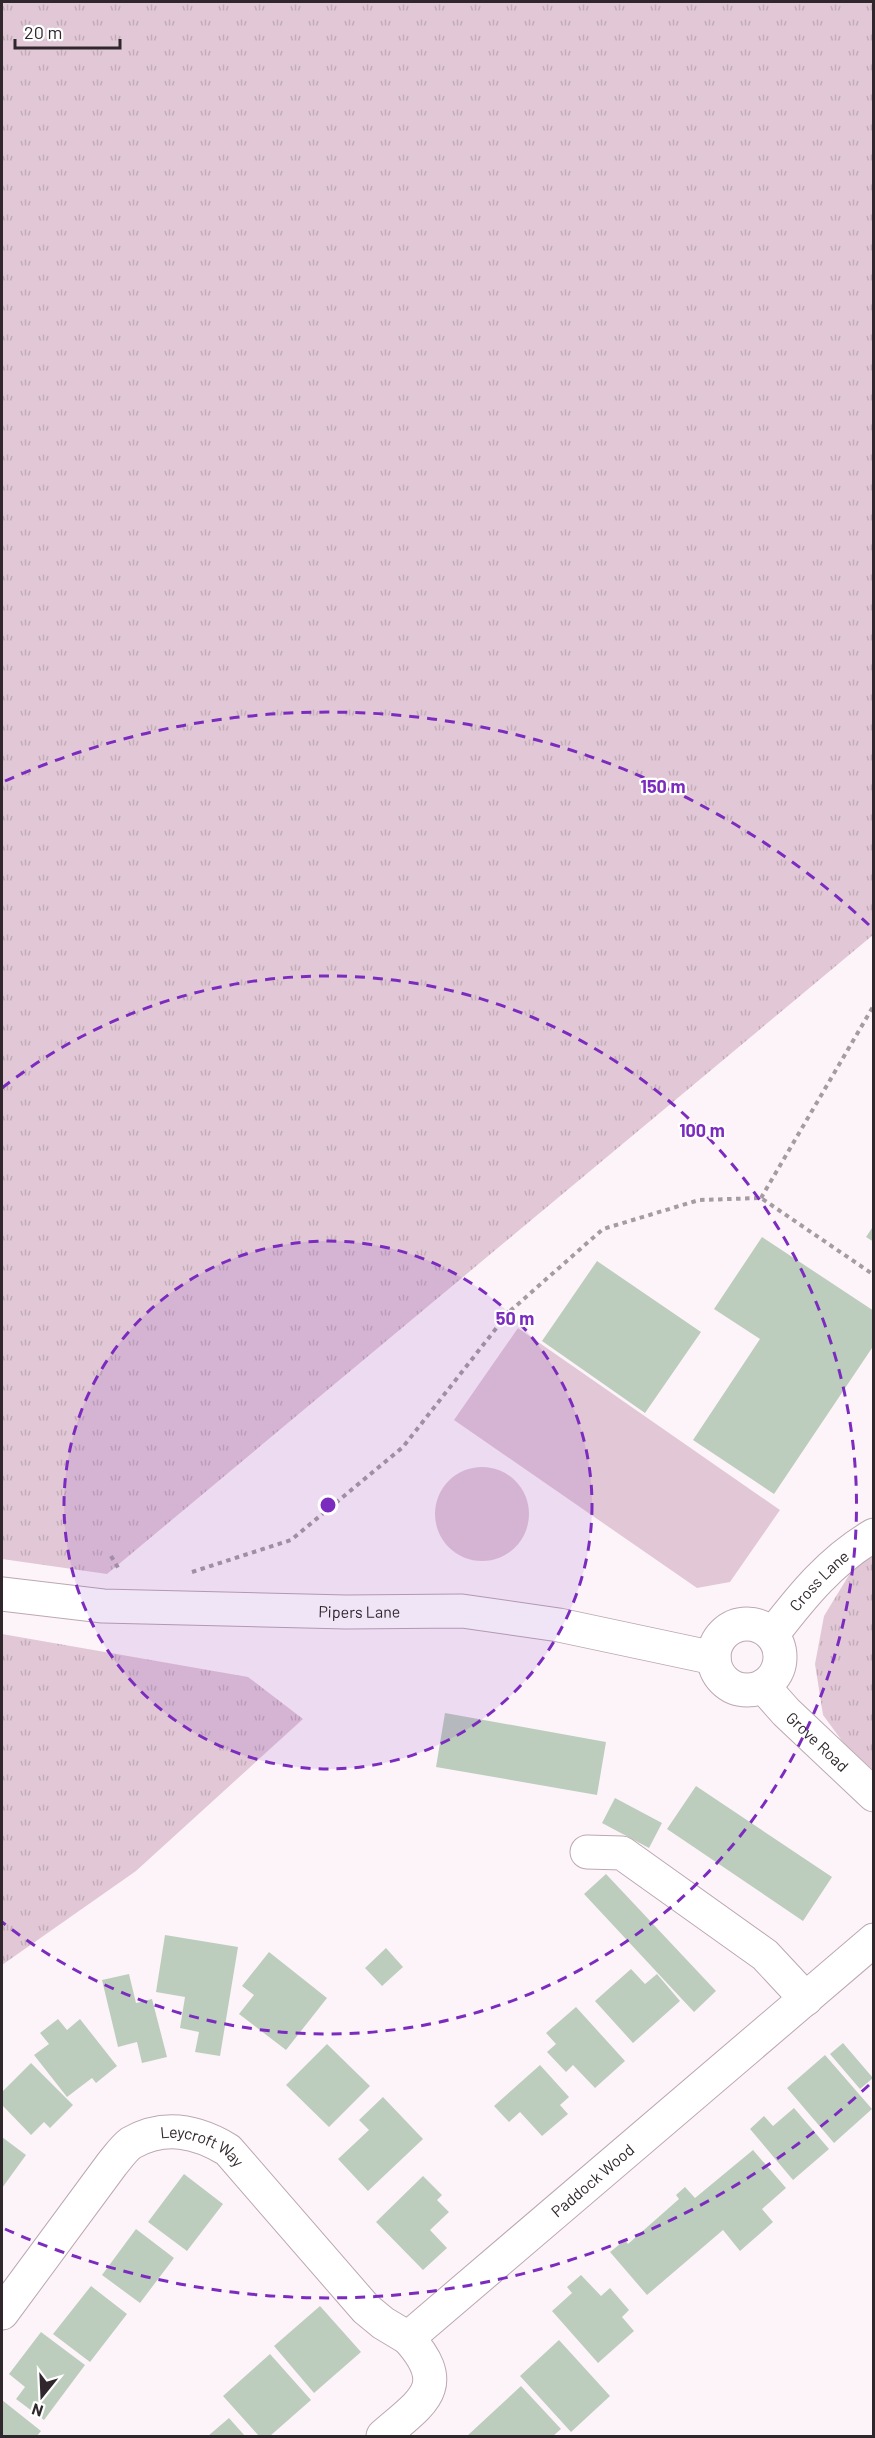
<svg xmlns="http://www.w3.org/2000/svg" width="875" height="2438" font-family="Barlow,sans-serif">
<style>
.grass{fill:url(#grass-tufts)}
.pitch{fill:#e2c8d6}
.building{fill:#bdcdbd}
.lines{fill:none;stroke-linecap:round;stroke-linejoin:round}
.minor-casing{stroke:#bca7b2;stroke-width:35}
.path{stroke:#a49ca1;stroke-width:4;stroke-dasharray:4.5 4.5;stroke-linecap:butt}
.minor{stroke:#fff;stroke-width:33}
.ring{fill:none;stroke:#7b2cbf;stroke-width:3;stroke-dasharray:10 8}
.labels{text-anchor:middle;stroke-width:4.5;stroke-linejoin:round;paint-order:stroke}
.street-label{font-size:16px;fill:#2f272c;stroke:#fff}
.centre{fill:#7b2cbf;stroke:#fff;stroke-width:3}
.ring-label{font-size:18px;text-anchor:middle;font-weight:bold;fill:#7b2cbf;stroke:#fff;stroke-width:4.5;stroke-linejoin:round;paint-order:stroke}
</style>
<defs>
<pattern id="grass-tufts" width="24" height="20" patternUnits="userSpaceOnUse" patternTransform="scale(1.5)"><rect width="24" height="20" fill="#e2c8d6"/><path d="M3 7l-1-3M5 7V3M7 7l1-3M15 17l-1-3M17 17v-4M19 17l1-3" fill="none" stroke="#c2acb8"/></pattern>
</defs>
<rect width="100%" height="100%" fill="#fdf4f9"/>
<!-- grass -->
<path class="grass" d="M2,2H873V935L107,1574L2,1559Z
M873,1554V1770L845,1745L823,1715L815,1664L824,1616L852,1570Z
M2,1634L248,1677L303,1719L136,1871L2,1965Z"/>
<!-- pitch -->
<path class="pitch" d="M518,1328L780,1510L730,1582L697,1588L454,1420Z
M435 1514a47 47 0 1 1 94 0a47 47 0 1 1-94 0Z"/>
<!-- building -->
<path class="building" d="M874,1225V1242L866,1237Z
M762,1237L874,1311V1345L774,1494L693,1440L760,1339L714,1309Z
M597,1261L701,1332L645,1413L542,1341Z
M445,1713L606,1742L597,1795L436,1767Z
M696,1786L832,1877L803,1921L667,1829Z
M615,1798L662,1823L649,1848L602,1823Z
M606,1874L716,1991L694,2012L584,1894Z
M165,1935L238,1947L220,2056L195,2052L199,2032L180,2028L185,1997L156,1992Z
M386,1948L403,1967L382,1986L365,1968Z
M269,1952L327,1998L286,2050L239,2014L254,1995L242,1986Z
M631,1969L645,1984L657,1974L680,2001L633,2043L595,2001Z
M129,1974L136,2003L152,1999L167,2057L142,2063L137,2042L118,2047L102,1980Z
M576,2007L625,2061L595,2088L573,2065L566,2072L547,2052L556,2044L546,2033Z
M58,2019L67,2030L80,2019L117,2066L96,2083L92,2078L67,2097L34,2055L49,2044L40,2033Z
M843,2043L873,2078L860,2089L830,2054Z
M327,2044L370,2086L329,2127L286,2085Z
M825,2055L872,2109L834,2143L787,2088Z
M31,2063L73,2105L50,2128L44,2122L31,2135L2,2105V2092Z
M540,2065L569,2097L560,2105L568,2114L542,2136L520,2112L509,2122L494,2106Z
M383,2097L423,2139L368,2191L338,2159L369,2130L359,2120Z
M794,2108L829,2149L793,2180L750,2129L764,2116L773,2126Z
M2,2137L26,2155L2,2188Z
M753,2150L786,2188L762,2209L773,2222L740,2251L723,2230L647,2295L610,2252L625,2240L628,2244L679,2199L676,2195L685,2187L695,2198Z
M184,2174L223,2204L187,2251L148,2222Z
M423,2176L442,2195L437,2200L449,2212L430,2230L447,2248L423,2270L376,2222Z
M136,2229L174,2258L140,2303L102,2275Z
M581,2275L601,2296L610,2288L629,2310L622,2317L634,2331L598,2363L552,2311L572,2293L567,2287Z
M91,2286L127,2314L90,2362L53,2334Z
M320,2306L361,2352L314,2393L274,2346Z
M41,2332L85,2365L44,2420L16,2399L25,2387L9,2374Z
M559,2340L610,2396L571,2432L520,2376Z
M270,2354L311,2400L270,2436H259L223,2396Z
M521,2386L561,2429L553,2436H467Z
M2,2400L41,2431L37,2436H2Z
M229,2418L245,2436H208Z"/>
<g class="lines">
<defs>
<g id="minor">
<path id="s1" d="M2,1594L103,1606L346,1612L462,1611L559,1625L714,1658"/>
<circle cx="747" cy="1657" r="33"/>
<path id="s2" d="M772,1635C802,1596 831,1560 874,1535"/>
<path id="s3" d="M763,1686L786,1712L874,1795"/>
<path d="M587,1852L622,1853L765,1955L806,1999"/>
<path id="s4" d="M2,2313L112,2164C117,2158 124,2148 131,2143C165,2124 197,2131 228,2150L366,2309L383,2323L408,2338"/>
<path id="s5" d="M383,2436C422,2402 452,2387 408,2338L874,1940"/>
</g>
</defs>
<!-- minor casing -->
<use href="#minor" class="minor-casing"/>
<!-- path -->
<path class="path" d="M761,1198L874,1005
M111,1556L120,1571
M192,1572L291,1540L403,1447L509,1312L603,1229L699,1200L761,1198L874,1275"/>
<!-- minor -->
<use href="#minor" class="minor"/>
</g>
<!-- distance rings -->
<circle cx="328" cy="1505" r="264" fill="#7b2cbf" fill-opacity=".12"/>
<g class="ring">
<circle cx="328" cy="1505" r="264"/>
<path d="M2 1088A529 529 0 1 1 2 1922"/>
<path d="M869 2085A793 793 0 0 1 5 2229M5 781A793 793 0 0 1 869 925"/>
</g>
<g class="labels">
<!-- street labels -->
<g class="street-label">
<text dy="6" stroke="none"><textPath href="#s2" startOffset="72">Cross Lane</textPath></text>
<text dy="6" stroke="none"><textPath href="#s1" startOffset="358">Pipers Lane</textPath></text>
<text dy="6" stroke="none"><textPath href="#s3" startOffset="78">Grove Road</textPath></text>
<text dy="6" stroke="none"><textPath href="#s4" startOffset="290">Leycroft Way</textPath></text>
<text dy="6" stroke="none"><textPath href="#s5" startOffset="366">Paddock Wood</textPath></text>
</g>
</g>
<circle cx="328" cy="1505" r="9" class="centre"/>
<g class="ring-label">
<text x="663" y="793">150 m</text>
<text x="702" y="1137">100 m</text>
<text x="515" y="1325">50 m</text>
</g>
<!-- border -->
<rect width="875" height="2438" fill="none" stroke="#2f272c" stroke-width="6"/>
<!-- north arrow -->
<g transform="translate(42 2396) rotate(198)" stroke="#ffffff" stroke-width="4.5" paint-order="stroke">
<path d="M0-4.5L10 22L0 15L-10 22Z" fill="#2f272c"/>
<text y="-9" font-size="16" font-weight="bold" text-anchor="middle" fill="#2f272c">N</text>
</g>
<!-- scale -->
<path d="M15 39v9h105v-9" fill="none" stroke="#2f272c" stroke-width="3"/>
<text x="24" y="39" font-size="18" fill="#2f272c" stroke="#ffffff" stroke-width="4.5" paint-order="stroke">20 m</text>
</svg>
